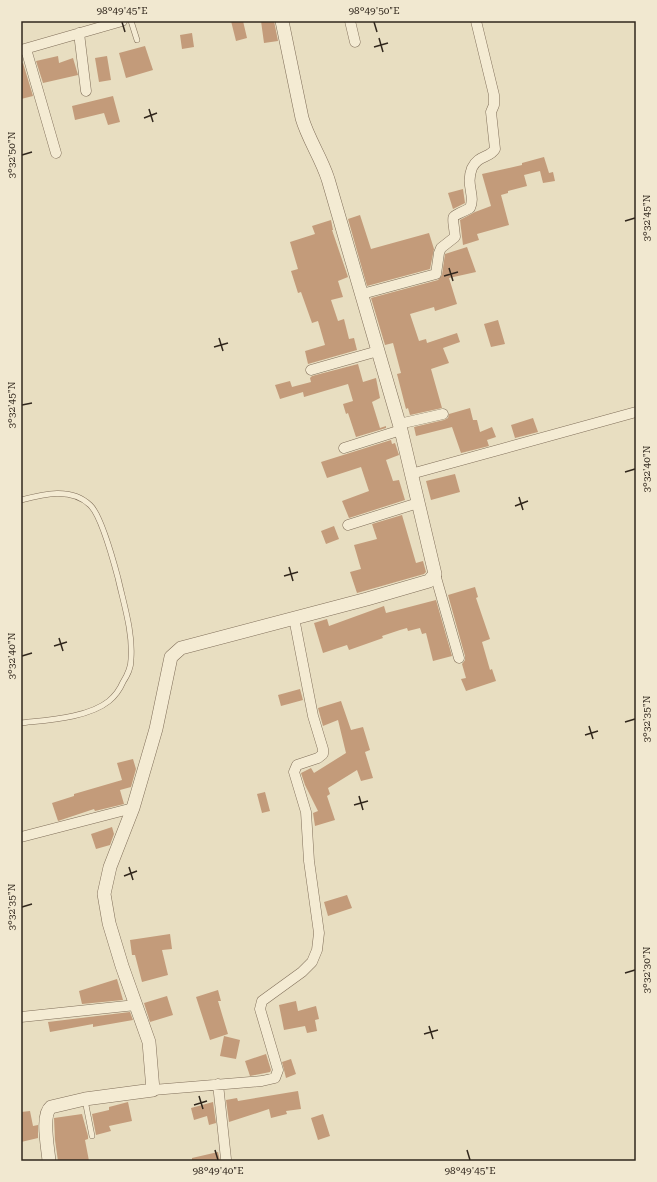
<svg xmlns="http://www.w3.org/2000/svg" width="657" height="1182" font-family="'Roboto Serif',serif">
<style>
.building{fill:#c39b7a}
.lines{fill:none;stroke-linecap:round;stroke-linejoin:round}
.service-casing{stroke:#806f5a;stroke-width:6}
.minor-casing{stroke:#806f5a;stroke-width:11}
.tertiary-casing{stroke:#806f5a;stroke-width:14}
.service{stroke:#f4ebd3;stroke-width:5}
.minor{stroke:#f4ebd3;stroke-width:10}
.tertiary{stroke:#f4ebd3;stroke-width:13}
.ticks{fill:none;stroke:#31271d;stroke-width:1.5}
.neatline{fill:none;stroke:#31271d;stroke-width:1.5}
.ticks-label{font-size:10px;text-anchor:middle;fill:#31271d}
</style>
<rect width="100%" height="100%" fill="#e8dec1"/>
<!-- building -->
<path class="building" d="M231,21H243L247,38L236,41Z
M261,21H274L278,41L264,43Z
M192,33L194,47L182,49L180,35Z
M145,46L153,70L126,78L119,53Z
M58,56L59,63L73,58L78,75L43,83L36,61Z
M107,56L111,80L99,82L95,58Z
M23,63L33,96L21,99V64Z
M113,96L120,122L108,125L104,113L75,120L72,106Z
M544,157L549,173L553,172L555,181L543,183L540,171L524,175L527,186L508,191V193L501,195L509,225L477,234L479,240L463,245L460,220L475,212L491,206L482,174L522,165V163Z
M463,189L465,203L453,209L448,193Z
M360,215L371,249L429,233L434,249L430,269L367,286L348,219Z
M331,220L333,230H332L348,277L338,281L343,297L331,300L338,321L344,319L349,339L354,338L357,350L308,364L305,351L325,345L318,321L312,323L301,292L298,293L291,271L298,269L290,242L315,234L312,226Z
M467,247L476,272L449,278L457,304L435,311L434,307L410,314L419,341L426,339L427,343L457,333L460,342L443,348L449,363L431,369L442,408L410,415L408,408L406,409L397,374L401,373L393,343L385,345L371,298L438,280L442,275L445,254Z
M498,320L505,344L491,347L484,324Z
M358,364L363,382L376,378L380,398L372,402L380,428L386,426V428L356,437L348,413L346,414L343,404L353,401L348,384L304,397L303,392L280,399L275,385L290,381L292,387L311,382L310,378L312,376Z
M470,408L473,420H477L480,432L492,427L496,437L487,440L489,446L461,453L452,427L416,436L414,427L444,420L448,418L449,414Z
M533,418L538,432L515,438L511,425Z
M391,440L392,444L395,443L399,455L386,460L393,481L399,480L405,500L349,518L342,501L369,491L361,467L327,478L321,462Z
M455,474L460,492L431,500L426,481Z
M402,515L416,563L423,561L426,572L424,574L357,593L350,572L361,569L354,545L377,539L372,524Z
M334,526L339,539L326,544L321,531Z
M475,587L478,597L476,598L490,639L482,642L490,670L492,669L496,681L466,691L461,679L466,678L462,664L465,660V656L448,595Z
M436,600L452,656L433,661L426,633L422,634L420,628L408,631L407,628L400,630L382,636L383,638L349,650L347,645L323,653L314,623L327,619L329,626L384,606L386,613Z
M300,689L303,700L281,706L278,695Z
M341,701L351,730L363,727L370,750L365,752L373,778L361,781L357,770L328,788L330,794L327,796L335,820L315,826L313,813L318,811L305,785L301,773L311,768L314,773L346,753L338,720L323,726L318,708Z
M133,759L136,769L131,787L120,790L124,804L95,811L94,809L58,821L52,803L74,796V794L122,780L117,763Z
M265,792L270,811L262,813L257,794Z
M112,827L114,834L110,845L96,849L91,834Z
M347,895L352,908L328,916L324,902Z
M170,934L172,949L162,950L168,975L142,982L135,955H132L130,940Z
M117,979L123,1000L82,1004L79,991Z
M218,990L221,1001H218L228,1034L210,1040L196,997Z
M167,996L173,1015L150,1022L144,1003Z
M296,1001L298,1011L316,1006L319,1019L315,1020L317,1031L307,1033L305,1026L284,1030L279,1005Z
M130,1012L133,1020L93,1027V1024L50,1032L48,1022Z
M224,1036L240,1040L236,1059L220,1056Z
M266,1054L271,1070L270,1072L250,1076L245,1061Z
M291,1059L296,1074L286,1078L282,1062Z
M298,1091L301,1109L286,1111L287,1114L271,1118L269,1109L229,1122L226,1100L237,1098L238,1101Z
M128,1102L132,1121L109,1126L111,1131L96,1135L92,1114L109,1110V1107Z
M213,1102L216,1123L209,1125L207,1116L194,1120L191,1108Z
M30,1111L33,1126L38,1125V1138L21,1142V1112Z
M82,1114L88,1136V1139L85,1140L89,1161H58L55,1140L54,1118Z
M323,1114L330,1136L318,1140L311,1118Z
M218,1152L220,1161H192V1158Z"/>
<g class="lines">
<defs>
<path id="service" d="M131,21L137,40
M21,500C44,494 71,487 90,505C101,515 114,563 118,578C124,605 133,632 131,659C131,668 128,674 123,682C120,689 115,696 109,701C88,718 47,720 21,723
M85,1100L92,1136"/>
<path id="minor" d="M350,21L355,42
M79,33L86,91
M26,49L56,153
M21,50L122,21
M362,294L436,274L439,253L441,248L455,237C453,211 448,220 470,208C476,195 465,186 472,168C478,155 490,158 495,149L491,112L494,105V95L476,21
M311,370L378,351
M399,424L443,414
M344,448L401,430
M411,474L636,412
M348,525L418,503
M435,574L459,658
M21,837L133,808
M21,1017L136,1005
M218,1084L226,1159
M153,1090L262,1081L275,1078L278,1070L260,1009L262,1001L302,972L312,962L317,950L319,933L309,861L306,812L294,772L297,765L318,758L323,754V749L313,716L294,618"/>
<path id="tertiary" d="M49,1161C48,1148 41,1115 51,1107L85,1099L153,1090L149,1042L122,966L109,923L104,894L110,867L133,808L156,729L171,657L181,648L367,599L429,581L435,574L401,430L328,179C321,157 308,139 302,118L282,21"/>
</defs>
<!-- service casing -->
<use href="#service" class="service-casing"/>
<!-- minor casing -->
<use href="#minor" class="minor-casing"/>
<!-- tertiary casing -->
<use href="#tertiary" class="tertiary-casing"/>
<!-- service -->
<use href="#service" class="service"/>
<!-- minor -->
<use href="#minor" class="minor"/>
<!-- tertiary -->
<use href="#tertiary" class="tertiary"/>
</g>
<!-- ticks -->
<path class="ticks" d="M122,22L125,32M374,22L377,32M379,38L383,52M374,47L388,43M149,109L153,122M144,118L157,113M22,155L32,152M625,221L635,218M449,268L453,281M444,276L458,272M219,338L223,351M214,347L228,343M22,405L32,403M625,472L635,469M519,497L523,510M515,506L528,501M289,567L293,581M284,576L298,572M59,638L63,651M54,646L67,642M22,656L32,653M625,722L635,719M589,726L593,739M585,735L598,731M359,796L363,810M354,805L368,801M129,867L133,880M124,876L137,871M22,907L32,904M625,973L635,970M429,1026L433,1039M424,1034L438,1030M199,1096L203,1109M194,1105L207,1101M215,1150L218,1160M467,1150L470,1160"/>
<!-- border -->
<rect width="657" height="1182" fill="none" stroke="#f1e8d0" stroke-width="44"/>
<rect x="22" y="22" width="613" height="1138" class="neatline"/>
<g class="ticks-label">
<text x="122" y="14">98°49'45"E</text>
<text x="374" y="14">98°49'50"E</text>
<text transform="translate(11 155) rotate(-90)" y="4">3°32'50"N</text>
<text transform="translate(646 218) rotate(-90)" y="4">3°32'45"N</text>
<text transform="translate(11 405) rotate(-90)" y="4">3°32'45"N</text>
<text transform="translate(646 469) rotate(-90)" y="4">3°32'40"N</text>
<text transform="translate(11 656) rotate(-90)" y="4">3°32'40"N</text>
<text transform="translate(646 719) rotate(-90)" y="4">3°32'35"N</text>
<text transform="translate(11 907) rotate(-90)" y="4">3°32'35"N</text>
<text transform="translate(646 970) rotate(-90)" y="4">3°32'30"N</text>
<text x="218" y="1174">98°49'40"E</text>
<text x="470" y="1174">98°49'45"E</text>
</g>
</svg>
